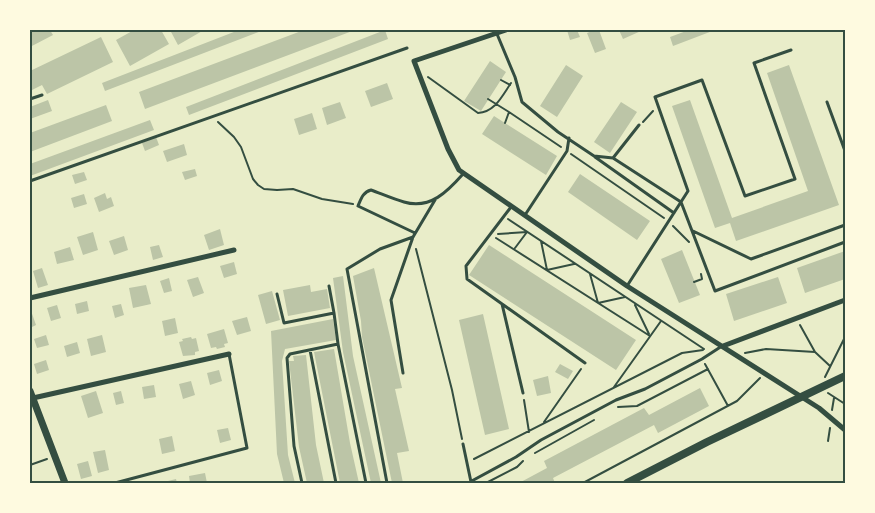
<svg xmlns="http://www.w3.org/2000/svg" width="875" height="513" font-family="'Sofia Sans Condensed',sans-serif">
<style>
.building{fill:#bcc5a7}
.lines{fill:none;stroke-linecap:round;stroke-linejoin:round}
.path{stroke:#344e41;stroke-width:2}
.service{stroke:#344e41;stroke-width:3}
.minor{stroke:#344e41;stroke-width:5}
.tertiary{stroke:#344e41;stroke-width:7}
.secondary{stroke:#344e41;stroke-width:8}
.neatline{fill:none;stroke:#344e41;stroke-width:2}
</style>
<rect width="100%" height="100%" fill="#e9edc9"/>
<!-- building -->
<path class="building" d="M30,30H50L53,35L30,47Z
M134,30H161L169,44L130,66L116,40Z
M170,30H204L178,45Z
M239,30H264L105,91L102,83Z
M304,30H355L145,109L139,92Z
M385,30L388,39L189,115L186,107Z
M567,30H577L580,37L570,40Z
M595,30H599L606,49L595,53L587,33Z
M619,30H641V31L623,39Z
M689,30H715L673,46L670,37Z
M101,37L113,62L47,94L42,85L30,91V71Z
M490,61L506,72L481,111L464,101Z
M566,65L583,76L557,117L540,106Z
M789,65L839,205L736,241L730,223L715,228L672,106L690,100L732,218L808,191L767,73Z
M387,83L393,99L371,107L365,91Z
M48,100L52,111L30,119V107Z
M340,102L346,118L327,125L322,108Z
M621,102L637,112L610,153L594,142Z
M106,105L112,121L30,152V133Z
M312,113L317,129L299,135L294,119Z
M494,116L557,156L546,175L482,134Z
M150,120L154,130L30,176V164Z
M156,137L159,145L145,151L142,143Z
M184,144L187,155L167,162L163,151Z
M195,169L197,176L185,180L182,172Z
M84,172L87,180L75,184L72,175Z
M580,174L650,221L637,240L568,192Z
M105,193L107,199L111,197L114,206L99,212L94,198Z
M84,194L87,204L74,208L71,198Z
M220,229L224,245L209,250L204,235Z
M93,232L98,250L83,255L77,237Z
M124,236L128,250L114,255L109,241Z
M159,245L163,257L153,260L150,247Z
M489,245L636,340L616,370L469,275Z
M70,247L74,260L57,264L54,252Z
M682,250L700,295L679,303L661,259Z
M845,251V279L805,293L797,268Z
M234,262L237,274L224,278L220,266Z
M42,268L48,285L38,288L33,271Z
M374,268L402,388L395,389L409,451L397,453L403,483H392L362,337L361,321L353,276Z
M343,276L353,356L381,483H371L343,352L333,278Z
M198,277L204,293L193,297L187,280Z
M778,277L787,303L734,321L726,294Z
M169,278L172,291L164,293L160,281Z
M146,285L151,304L133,308L129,288Z
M310,285L311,292L327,289L330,308L288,316L283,290Z
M272,291L280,320L266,324L258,295Z
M87,301L89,311L77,314L75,304Z
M121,304L124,315L115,318L112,306Z
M57,305L61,318L51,321L47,308Z
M30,308L36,325L30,328Z
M483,314L509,429L485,435L459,320Z
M247,317L251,331L237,335L232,321Z
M175,318L178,333L165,336L162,321Z
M333,319L336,340L285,349L282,361L288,455L295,483H284L277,454L271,331Z
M224,329L228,343L224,344L225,347L217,349L216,347L211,348L207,334Z
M46,335L49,345L37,348L34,339Z
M102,335L106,352L91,356L87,339Z
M191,337L192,339L196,338L199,351L195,352V355L183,356L179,342L183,341L182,339Z
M77,342L80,353L67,357L64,346Z
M334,349L350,443L359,483H340L314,352Z
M306,355L316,445L324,483H307L299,447L289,361H294L293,356Z
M46,360L49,370L37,374L34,364Z
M560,364L573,371L568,379L555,372Z
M219,370L222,381L210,385L207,373Z
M548,376L551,393L537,396L533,380Z
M191,381L195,395L183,399L179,384Z
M154,385L156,397L144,399L142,387Z
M700,388L709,406L658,433L654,425L553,478L555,483H519L547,468L544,461L644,408L649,415Z
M96,391L103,413L88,418L81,396Z
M121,391L124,403L116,405L113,393Z
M228,428L231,440L220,443L217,430Z
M172,436L175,451L162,454L159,439Z
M105,450L109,470L98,473L93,452Z
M88,461L92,476L81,479L77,464Z
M205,473L207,483H190L189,476Z
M176,479L177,483H169L168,481Z"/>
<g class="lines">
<!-- path -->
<path class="path" d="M428,77L478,113C495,112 502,96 511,83
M501,80L510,85
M488,99L509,112L505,123
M509,112L561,147
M218,122L234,137L241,147L253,179L258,185L264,189L277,190L293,189L322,199L353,204
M643,122L653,111
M571,154L664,218
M508,219L704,349
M673,226L689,242
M498,234L527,232L515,248
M496,238L650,336
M541,241L547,270L574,264
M416,249L452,390L462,439
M590,274L598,303L625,297
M694,282L702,279L701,274
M635,305L649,334
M800,325L815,352L830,366
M745,353L766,349L815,352
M705,364L728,406
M825,377L845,337
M614,387L661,321
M828,393L845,404
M524,400L529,432
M618,407L637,406L708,369
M832,410L834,398
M544,422L581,369
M828,441L830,428
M535,453L594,420
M474,459L682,353L703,350
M30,465L47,459
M486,483L517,467L523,461
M583,483L737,401L760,378"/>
<!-- service -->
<path class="service" d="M497,34L515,77L522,102L558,132L594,156L613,158L639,125
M30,99L42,95
M827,102L845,151
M595,157L674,213
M613,158L681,202L715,291L845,242
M30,181L407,48
M511,207L466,266L467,279L585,363
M525,215L567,151L569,138
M693,231L751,259L845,225
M415,233L358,206C361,199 363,192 371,190C382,194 393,199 404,202C430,210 448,191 463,174
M329,286L334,313
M627,286L688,191L655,97L702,80L745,196L795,179L754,63L791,50
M277,294L284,323L334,313L338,344
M502,304L523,393
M310,350L336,483
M403,373L391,300L413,237L435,200
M463,444L471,482
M115,483L247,448L229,354
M302,483L294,446L287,358L290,354L338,344L366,483
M387,483L347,269L380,249L413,237
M468,483L516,457L541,440L616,400L645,389L702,359L722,346"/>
<!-- minor -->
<path class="minor" d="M506,30L414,61L448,149L459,170L627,286L819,408L845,430
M30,298L234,250
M723,346L845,300
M33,398L229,354"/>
<!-- tertiary -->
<path class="tertiary" d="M30,391L65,483"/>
<!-- secondary -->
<path class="secondary" d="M627,483L707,442L845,376"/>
</g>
<!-- border -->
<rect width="875" height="513" fill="none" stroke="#fefae0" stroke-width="62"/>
<rect x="31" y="31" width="813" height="451" class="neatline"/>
</svg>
